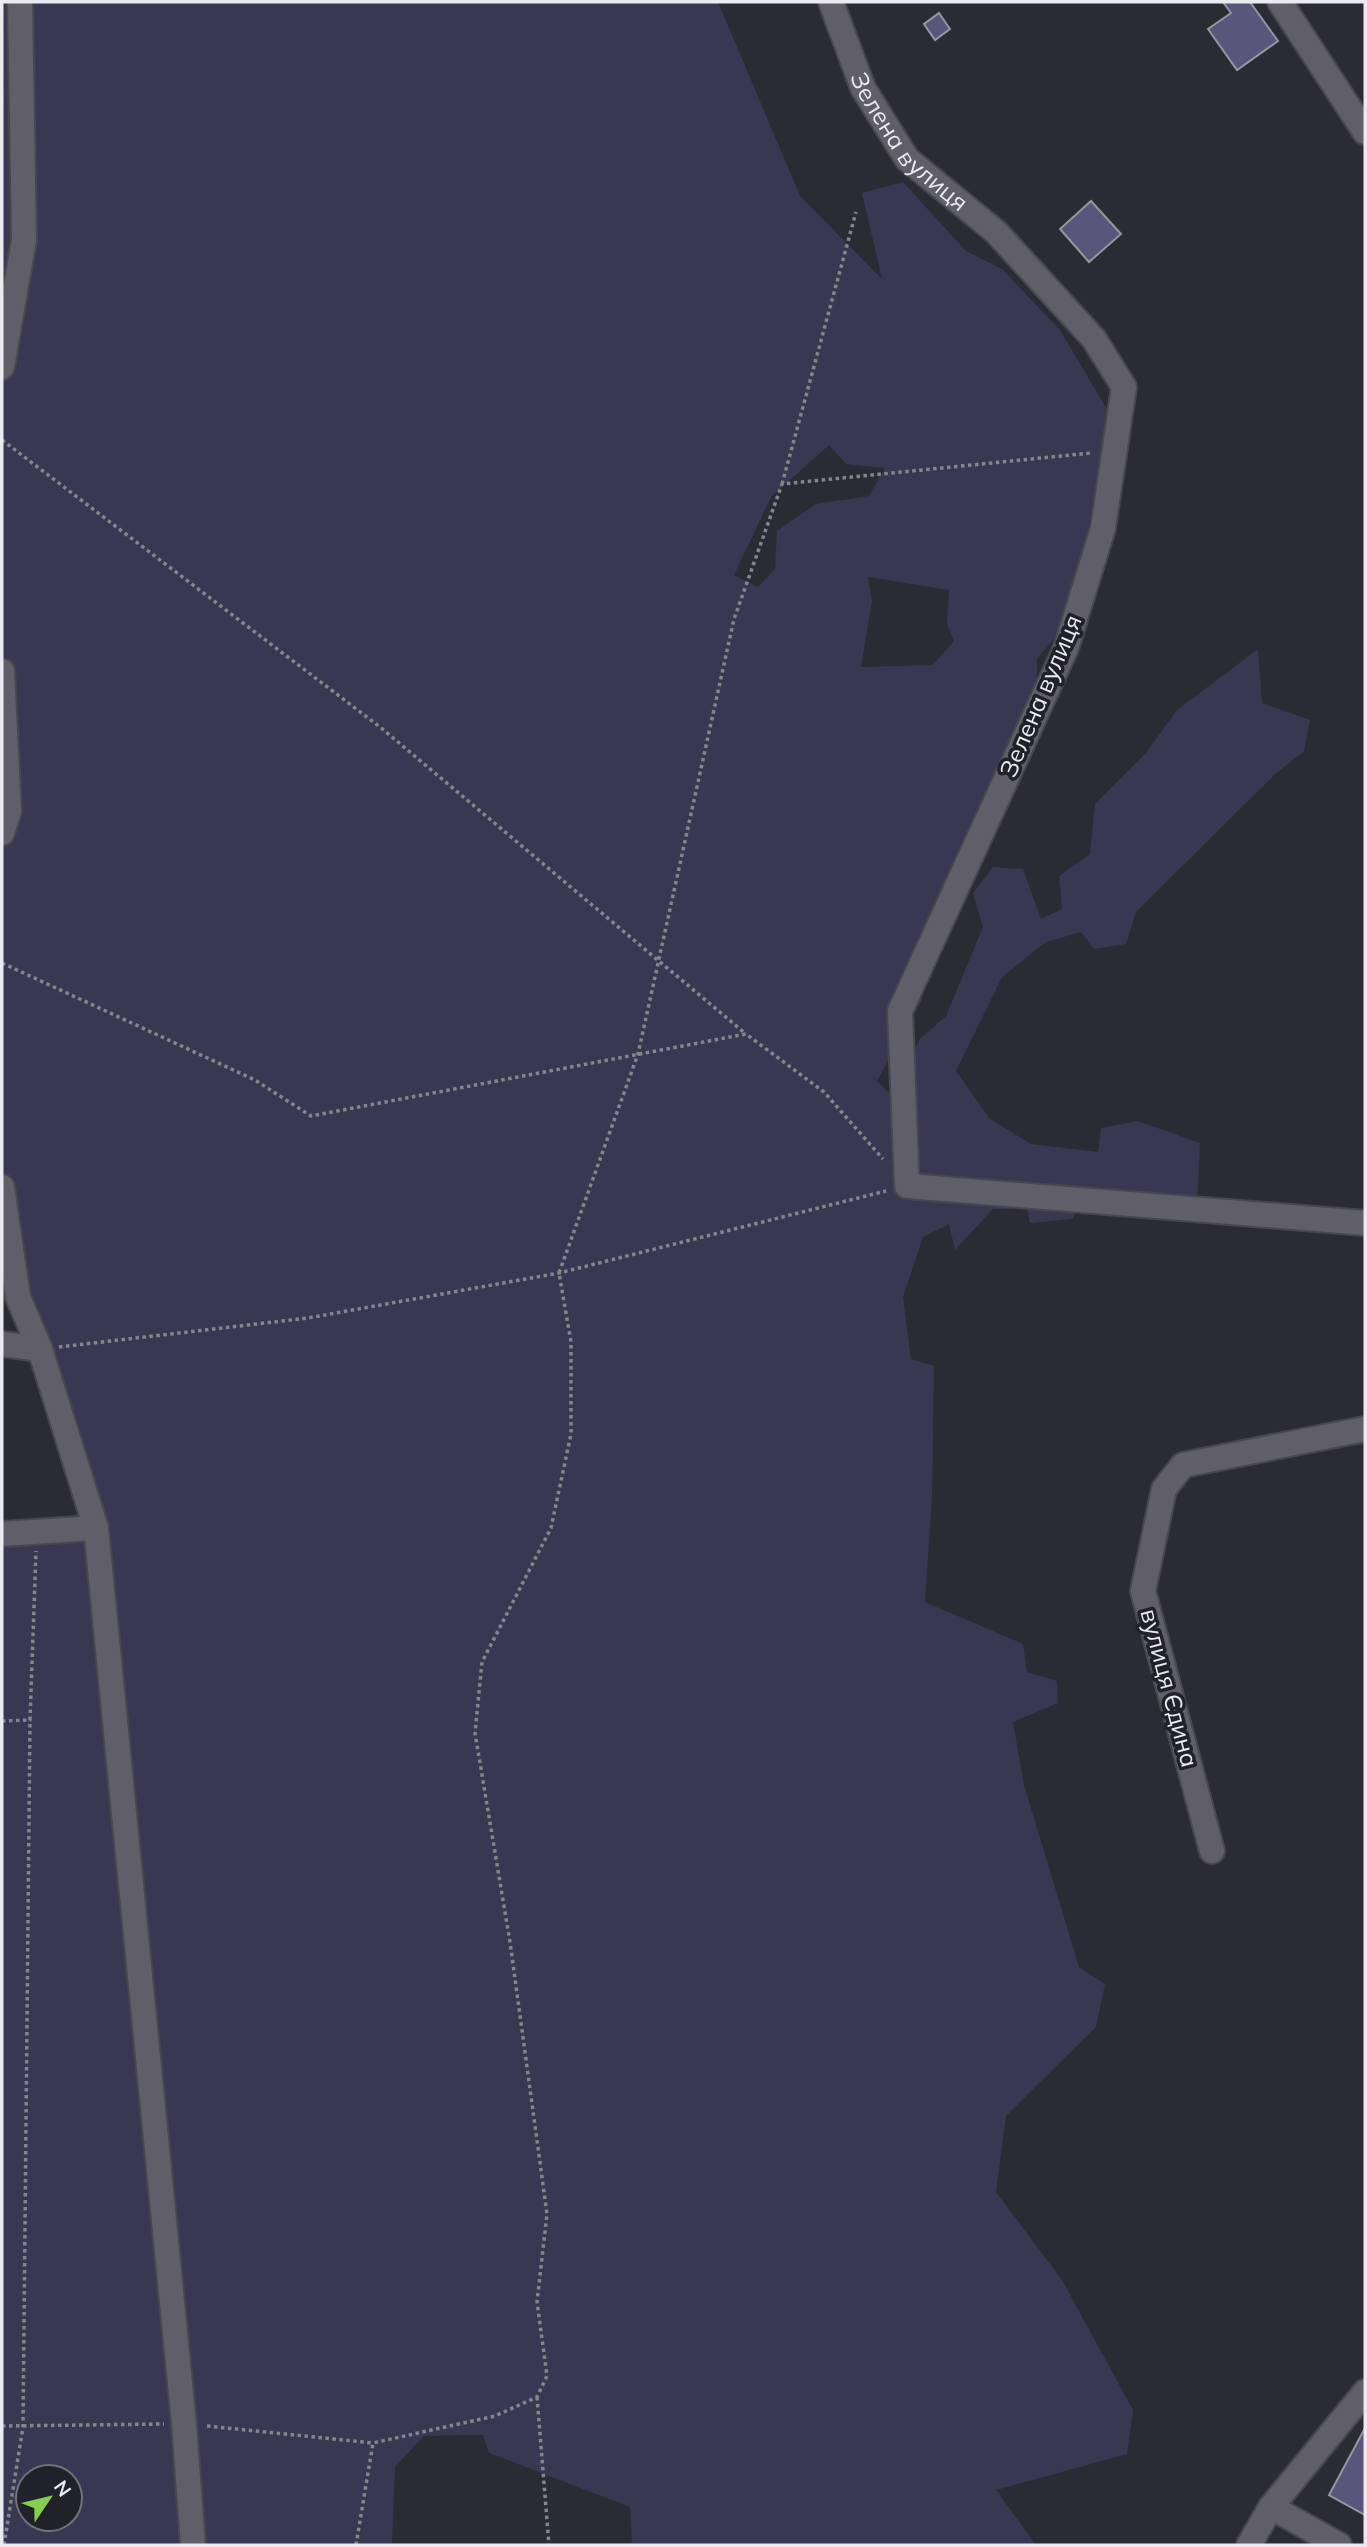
<svg xmlns="http://www.w3.org/2000/svg" width="1367" height="2547" font-family="Mulish,sans-serif">
<style>
.green{fill:#3a3752;fill-rule:evenodd}
.building{fill:#59557b;stroke:#9696a0;stroke-width:2}
.lines{fill:none;stroke-linecap:round;stroke-linejoin:round}
.minor-casing{stroke:#47474e;stroke-width:28}
.path{stroke:#85858c;stroke-width:3.5;stroke-dasharray:3.5 3.5;stroke-linecap:butt}
.minor{stroke:#605f69;stroke-width:24}
.labels{text-anchor:middle;stroke-width:7;stroke-linejoin:round;paint-order:stroke}
.street-label{font-size:24px;fill:#eaeaf0;stroke:#212129}
</style>
<rect width="100%" height="100%" fill="#2b2b33"/>
<!-- green -->
<path class="green" d="M2,2H718L800,196L882,279L862,193L903,182L966,251L1002,269L1060,330L1108,411L1074,615L1037,659L1036,717L916,988L922,1000L877,1081L892,1096L920,1039L946,1016L983,927L973,893L993,867L1023,869L1041,919L1062,909L1059,876L1090,854L1095,804L1146,753L1177,710L1258,649L1262,703L1310,720L1304,751L1274,775L1136,912L1126,944L1094,949L1081,932L1046,942L1002,977L956,1071L989,1118L1031,1144L1098,1152L1101,1128L1138,1121L1200,1143L1197,1204L1082,1193L1073,1219L1030,1223L1027,1209H993L955,1250L949,1224L923,1237L903,1297L911,1359L934,1366L932,1497L925,1602L1023,1644L1027,1672L1057,1681L1058,1703L1013,1722L1024,1785L1079,1967L1105,1984L1096,2027L1006,2116L996,2192L1062,2280L1133,2410L1127,2454L996,2490L1036,2545H632L630,2507L489,2453L483,2435L424,2436L395,2467L392,2545H2V1534L95,1528L40,1349L2,1187ZM829,445L846,464L885,468L869,496L816,504L777,531L775,569L758,587L734,575L771,497ZM868,577L949,590L947,625L954,641L933,665L861,667L872,601ZM28,2477H70V2519H28Z"/>
<!-- building -->
<path class="building" d="M1223,2H1250L1278,41L1237,70L1208,29L1231,13Z
M939,13L950,29L935,40L924,24Z
M1091,201L1121,234L1089,262L1060,229Z
M1365,2428V2515L1329,2495Z"/>
<g class="lines">
<defs>
<g id="minor">
<path id="s1" d="M831,2L863,88L907,159L996,232L1094,339L1124,387L1103,528L1066,648L900,1011L907,1186L1365,1223"/>
<path d="M1280,2L1365,132"/>
<path d="M2,367L24,240L20,2"/>
<path d="M2,671L9,811L2,833"/>
<path d="M2,1187L18,1297L40,1349L96,1528L184,2424L193,2545"/>
<path d="M2,1344L40,1349"/>
<path d="M2,1534L96,1528"/>
<path d="M1212,1851L1143,1591L1164,1489L1183,1465L1365,1429"/>
<path d="M1271,2507L1339,2545"/>
<path d="M1249,2545L1271,2507L1365,2392"/>
</g>
</defs>
<!-- minor casing -->
<use href="#minor" class="minor-casing"/>
<!-- path -->
<path class="path" d="M2,440L380,727L746,1034
M782,484L856,212
M2,963L255,1080L311,1116L746,1034L824,1092L883,1159
M59,1347L308,1318L559,1273L886,1191
M2,1721L30,1720L36,1551
M537,2397L549,2545
M2,2426L164,2424
M207,2426L373,2443
M4,2545L23,2427L30,1720
M356,2545L373,2443L495,2416L537,2397L547,2376L537,2302L547,2214L510,1942L475,1733L482,1662L551,1528L571,1434V1342L559,1273L638,1054L734,619L782,484L1091,453"/>
<!-- minor -->
<use href="#minor" class="minor"/>
</g>
<g class="labels">
<!-- street labels -->
<g class="street-label">
<text dy="8" stroke="none"><textPath href="#s1" startOffset="163">Зелена вулиця</textPath></text>
<text transform="translate(1041 696) rotate(-67)" y="8">Зелена вулиця</text>
<text transform="translate(1169 1688) rotate(75)" y="8">вулиця Єдина</text>
</g>
</g>
<!-- border -->
<rect width="1367" height="2547" fill="none" stroke="#eaeaf0" stroke-width="7"/>
<!-- north arrow -->
<g transform="translate(49 2498) rotate(55)"><circle r="33" fill="#212129" stroke="#717179" stroke-width="2"/>
<path d="M0-5L12 26L0 18L-12 26Z" fill="#84cf4d"/>
<text y="-10" font-size="19" font-weight="bold" text-anchor="middle" fill="#eaeaf0">N</text>
</g>
</svg>
